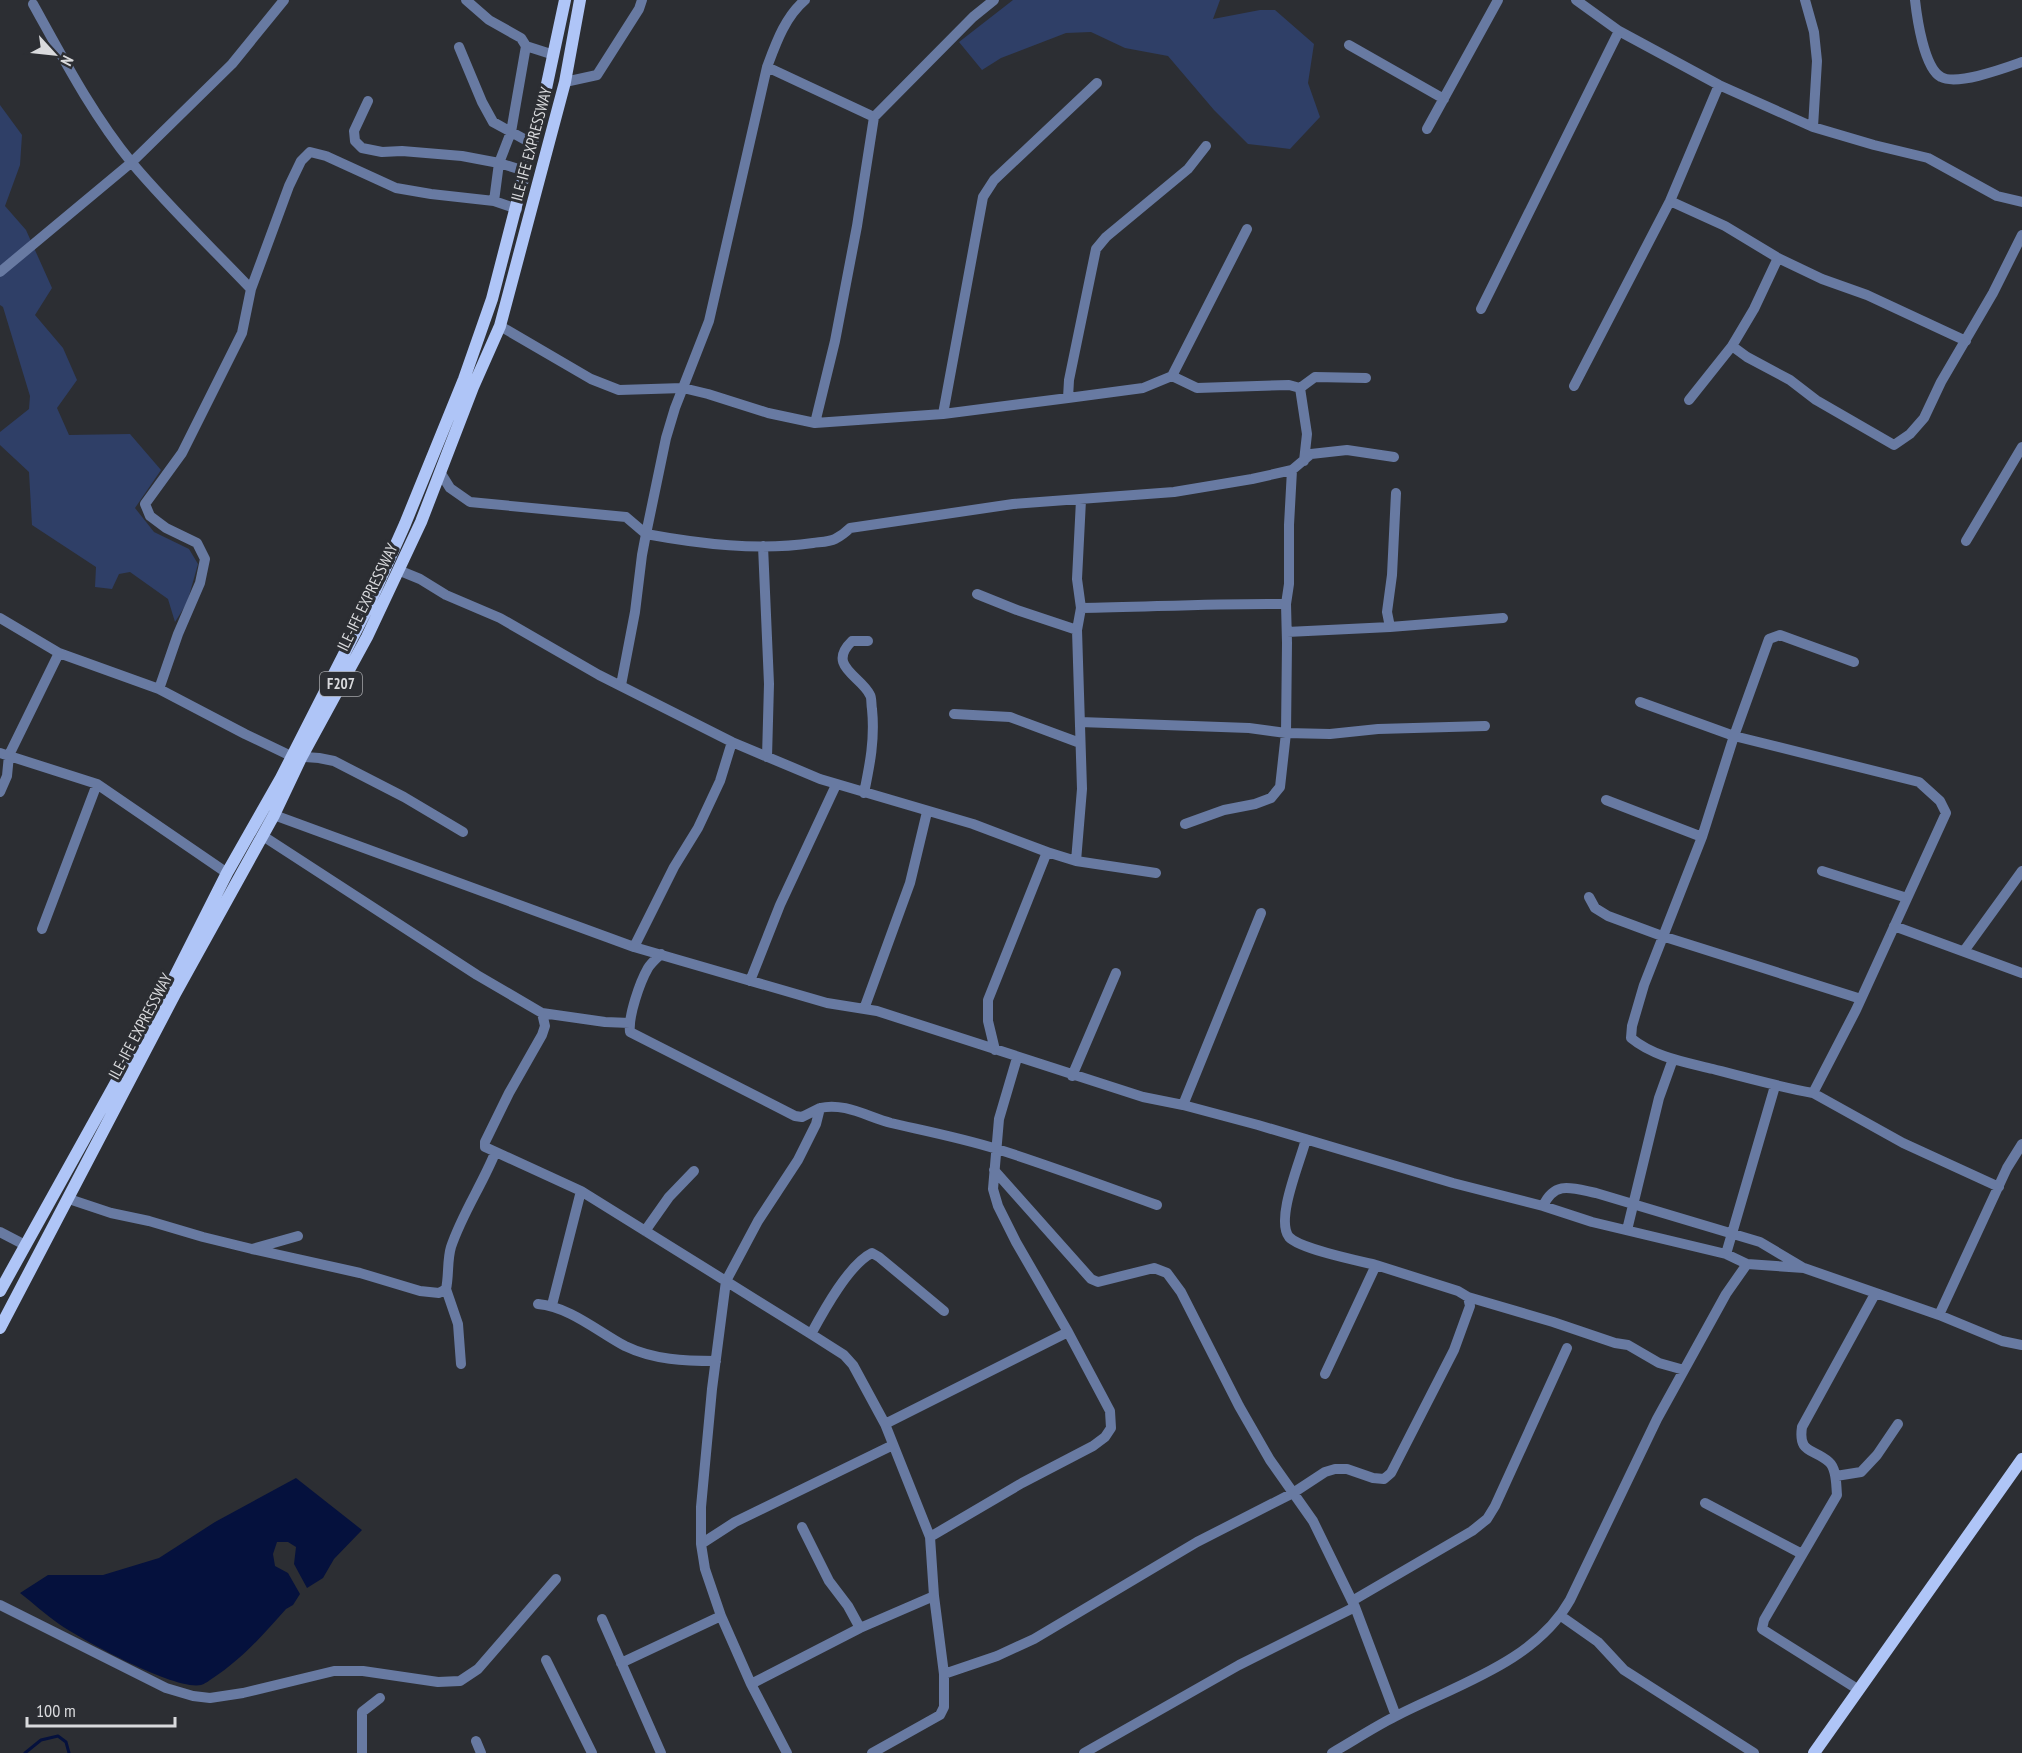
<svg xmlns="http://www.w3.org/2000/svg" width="2022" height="1753" font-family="'PT Sans Narrow',sans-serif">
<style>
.green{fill:#2f3f67}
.water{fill:#05113d}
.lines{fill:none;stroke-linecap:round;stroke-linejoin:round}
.stream{stroke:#05113d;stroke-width:3}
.minor{stroke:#687aa2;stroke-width:10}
.major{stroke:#afc5f7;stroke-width:12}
.labels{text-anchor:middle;stroke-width:6;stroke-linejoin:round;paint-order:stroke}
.shield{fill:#2c2e33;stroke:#a5a6aa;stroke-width:1.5}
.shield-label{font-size:15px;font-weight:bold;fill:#d9dadd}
.street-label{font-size:16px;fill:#d9dadd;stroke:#2c2e33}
</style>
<rect width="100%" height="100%" fill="#2c2e33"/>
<!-- green -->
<path class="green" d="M1013,0H1220L1213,19L1260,10H1275L1314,44L1308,83L1320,117L1290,149L1248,144L1214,110L1168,56L1125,48L1091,32L1066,33L1001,58L982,70L959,42Z
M0,105L22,135L20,165L5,206L26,230L52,288L35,315L63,348L77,380L57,408L69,435L130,434L161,470L135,508L154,532L189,549L198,564L187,603L175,622L168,599L130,572L119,574L112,589L95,587L96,567L32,525L29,472L0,445V432L29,409L30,396L3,307L0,305Z"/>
<!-- water -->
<path class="water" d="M296,1478L362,1530L334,1559L323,1578L307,1588L294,1564L296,1547L288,1542H277L273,1554L275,1566L288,1573L300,1594L293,1605L286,1609C264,1634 241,1660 213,1678C210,1680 205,1684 201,1685C176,1691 82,1640 59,1624C46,1615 33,1603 20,1593L48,1575H103L159,1558L215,1522Z"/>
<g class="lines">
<!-- stream -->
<path class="stream" d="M25,1753L41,1740L58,1736L66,1742L69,1753"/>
<!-- minor -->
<path class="minor" d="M466,0L489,20L521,38L526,46L511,132L499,163L494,201
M805,0C785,17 776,43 767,67L709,321L675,408L666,438L646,534C700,544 758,551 813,543C820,542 829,542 835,539C841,536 846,532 850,528L1013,504L1174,492L1252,479L1292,470L1311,454L1347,450L1394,457
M1576,0L1619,31L1719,85L1813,127L1874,145L1928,158L1997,196L2022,202
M1805,0L1814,32L1817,61L1813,127
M1915,0C1917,18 1924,68 1941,77C1957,86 2005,68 2022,62
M33,4C63,58 92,114 132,163C168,206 212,248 251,289L242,333L182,453L145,504L150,516L166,528L197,543L205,559L200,583L178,634L159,689
M1349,45L1444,99
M526,46L554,55
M459,47L482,102L493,122L533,144
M767,67L874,117
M565,82L597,75L639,9L642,0
M368,101L354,131L355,141L362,148L382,152L402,151L462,156L499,163L525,171
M1427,129L1498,0
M1670,201L1725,226L1778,258L1822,279L1867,295L1966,341
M0,272L132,162L232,64L284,0
M251,289L289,186L301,161L310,152L326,156L396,188L431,194L494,201L517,209
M1481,309L1619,31
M500,326L591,379L619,390L683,388L708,394L768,413L815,423L943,414L1068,398L1143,388L1172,376L1247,229
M1732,346L1747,357L1790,380L1816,400L1894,445L1910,434L1924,418L1941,382L1993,293L2022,235
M1172,376L1197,388L1289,385L1300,388L1307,434L1304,461
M1574,386L1670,201L1719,85
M1300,388L1315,377L1366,378
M1068,398L1069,380L1096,249L1106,237L1188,169L1206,146
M1689,400L1732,346L1754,309L1778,258
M943,414L983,197L994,180L1097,83
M815,423L835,341L857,226L874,117L973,17L994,0
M440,472L450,488L470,502L626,517L646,534L642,555L635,612L621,685
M1966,541L2022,447
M763,546L769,684L767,757
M398,570L420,579L446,595L500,618L599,675L732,742L820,779L973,824L1047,852L1076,861L1156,873
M977,594L1017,610L1077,630
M1081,608C1149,607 1217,603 1286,604L1289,584V525L1292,470
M0,618L59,653L159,689L245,734L291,756L319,758L334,761L404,797L463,832
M1390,627L1387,612L1392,575L1396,493
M1287,632L1390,627L1503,618
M1854,662L1780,635L1769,639L1734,736L1919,782L1940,801L1946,813L1856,1010L1813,1093L1903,1143L1999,1187
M1640,702L1734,736L1702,837L1644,985L1632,1026L1631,1038C1654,1057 1685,1062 1713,1069C1747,1078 1780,1087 1813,1093
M954,714L1010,717L1080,743
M1080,722L1249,728L1286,733L1330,734L1378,729L1485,726
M0,753L97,784L227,873
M0,792L7,776L9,755L59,653
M864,793C870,764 875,739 872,709C871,705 872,698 870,695C861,676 826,666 852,641H868
M1606,800L1702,837
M274,815L634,947L827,1003L877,1011L1143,1097L1183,1105L1258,1125L1453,1183L1543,1206L1592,1222L1726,1254L1747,1264L1804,1268L1939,1315L2002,1341L2022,1345
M1185,824L1224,810L1255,804L1271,798L1280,787L1286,733L1287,643L1286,604
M263,836L477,975L542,1013L545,1026L542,1035L509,1093L485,1142V1147L581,1191L811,1334L844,1355L853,1365L885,1424L930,1537L934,1596L944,1674V1707L940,1715L872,1753
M1076,861L1082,789L1077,630L1081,608L1077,579L1081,500
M1822,871L1907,898
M1589,897L1595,908L1608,916L1662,936L1861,999
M1894,926L2022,973
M42,929L97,784
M634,947L674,867L698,828L720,781L732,742
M1964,951L2022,871
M661,954C657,958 652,962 648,968C640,982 628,1016 630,1032L795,1116L802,1117L820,1108
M750,981L780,905L836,785
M864,1009L910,883L927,812
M542,1013L605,1022L630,1023
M995,1050L988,1021V1000L1047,852
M1072,1076L1116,973
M1183,1105L1261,913
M1306,1139C1301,1160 1275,1219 1289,1237C1300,1249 1359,1261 1376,1265
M994,1170L1091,1279L1098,1282L1154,1268L1167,1273L1181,1292L1239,1406L1270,1460L1313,1521L1355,1607L1396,1716
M69,1199L111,1213L149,1221L203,1237L252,1249L298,1236
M1543,1206C1555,1180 1572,1188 1596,1193L1760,1242L1802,1267
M1627,1230L1659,1098L1673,1059
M645,1231L669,1197L694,1171
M0,1232L25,1245
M252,1249L360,1273L420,1291L439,1293L446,1289C449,1276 447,1260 451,1247C462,1214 482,1185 495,1153
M1726,1254L1775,1086
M446,1289L458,1324L461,1364
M1468,1297L1553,1322L1615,1343L1628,1345L1659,1363L1684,1370
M538,1304C570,1307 597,1331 625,1346C654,1360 685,1361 716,1361
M552,1305L581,1191
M1939,1315L2007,1168L2022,1144
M811,1334C823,1312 849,1264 872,1253L879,1257L944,1311
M885,1424L1068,1332
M1836,1476L1861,1472L1877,1455L1898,1424
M1705,1503L1802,1554
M802,1527L829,1581L848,1606L860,1628
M930,1537L1022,1483L1093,1446L1105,1437L1111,1428L1110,1411L1068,1332L1016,1242L998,1206L993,1189L999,1119L1017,1058
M701,1544L735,1522L893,1445
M1352,1601L1472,1531L1487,1519L1495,1506L1567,1348
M0,1605L166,1688L193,1696L210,1698L243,1693L334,1671H363L438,1682L460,1681L478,1669L556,1579
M1561,1616L1598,1642L1624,1670L1754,1753
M602,1619L661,1753
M546,1660L592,1753
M621,1663L721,1616
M944,1674L997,1656L1034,1639L1197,1542L1293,1493L1325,1472L1335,1469H1347L1373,1478L1384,1479L1391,1473L1454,1350L1470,1306L1468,1297L1458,1291L1376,1265L1325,1374
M751,1684L860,1628L934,1596
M1859,1690L1762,1629L1764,1620L1837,1495C1836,1485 1837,1469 1829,1462C1813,1448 1798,1454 1802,1427L1875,1294
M476,1741L481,1753
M362,1753V1712L380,1698
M787,1753L751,1684L721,1616L705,1569L701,1544V1507L712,1389L726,1281L758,1221L798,1160L816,1124L820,1108C844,1102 868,1117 891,1123C926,1131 962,1138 997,1149C1051,1166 1104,1186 1157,1205
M1084,1753L1239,1665L1355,1607
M1332,1753C1353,1741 1374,1727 1396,1716C1456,1685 1535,1662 1570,1600L1657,1419L1726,1294L1747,1264"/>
<!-- major -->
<path class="major" d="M0,1291L174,978L227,873L281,778L368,607L405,524L464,379L492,299L544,98L565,0
M0,1328L176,992L274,815L301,758L367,637L421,522L473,387L500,326L565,82L580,0
M1814,1753L2022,1459"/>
</g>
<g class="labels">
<!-- shield labels -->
<rect class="shield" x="320" y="672" width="42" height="24" rx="4.5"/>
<g class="shield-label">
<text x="341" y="689">F207</text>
</g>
<!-- street labels -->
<g class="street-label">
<text transform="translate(531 144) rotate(-75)" y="6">ILE-IFE EXPRESSWAY</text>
<text transform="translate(367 597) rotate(-64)" y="6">ILE-IFE EXPRESSWAY</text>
<text transform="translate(140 1026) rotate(-62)" y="6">ILE-IFE EXPRESSWAY</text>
</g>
</g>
<!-- north arrow -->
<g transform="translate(54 54) rotate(117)" stroke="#2c2e33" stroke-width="4.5" paint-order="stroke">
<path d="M0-4.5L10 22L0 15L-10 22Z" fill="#d9dadd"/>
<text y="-9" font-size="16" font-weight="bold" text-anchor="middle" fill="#d9dadd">N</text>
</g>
<!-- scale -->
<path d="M27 1717v9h148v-9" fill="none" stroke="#d9dadd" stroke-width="3"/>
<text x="36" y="1717" font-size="18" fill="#d9dadd" stroke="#2c2e33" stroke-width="4.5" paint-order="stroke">100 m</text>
</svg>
